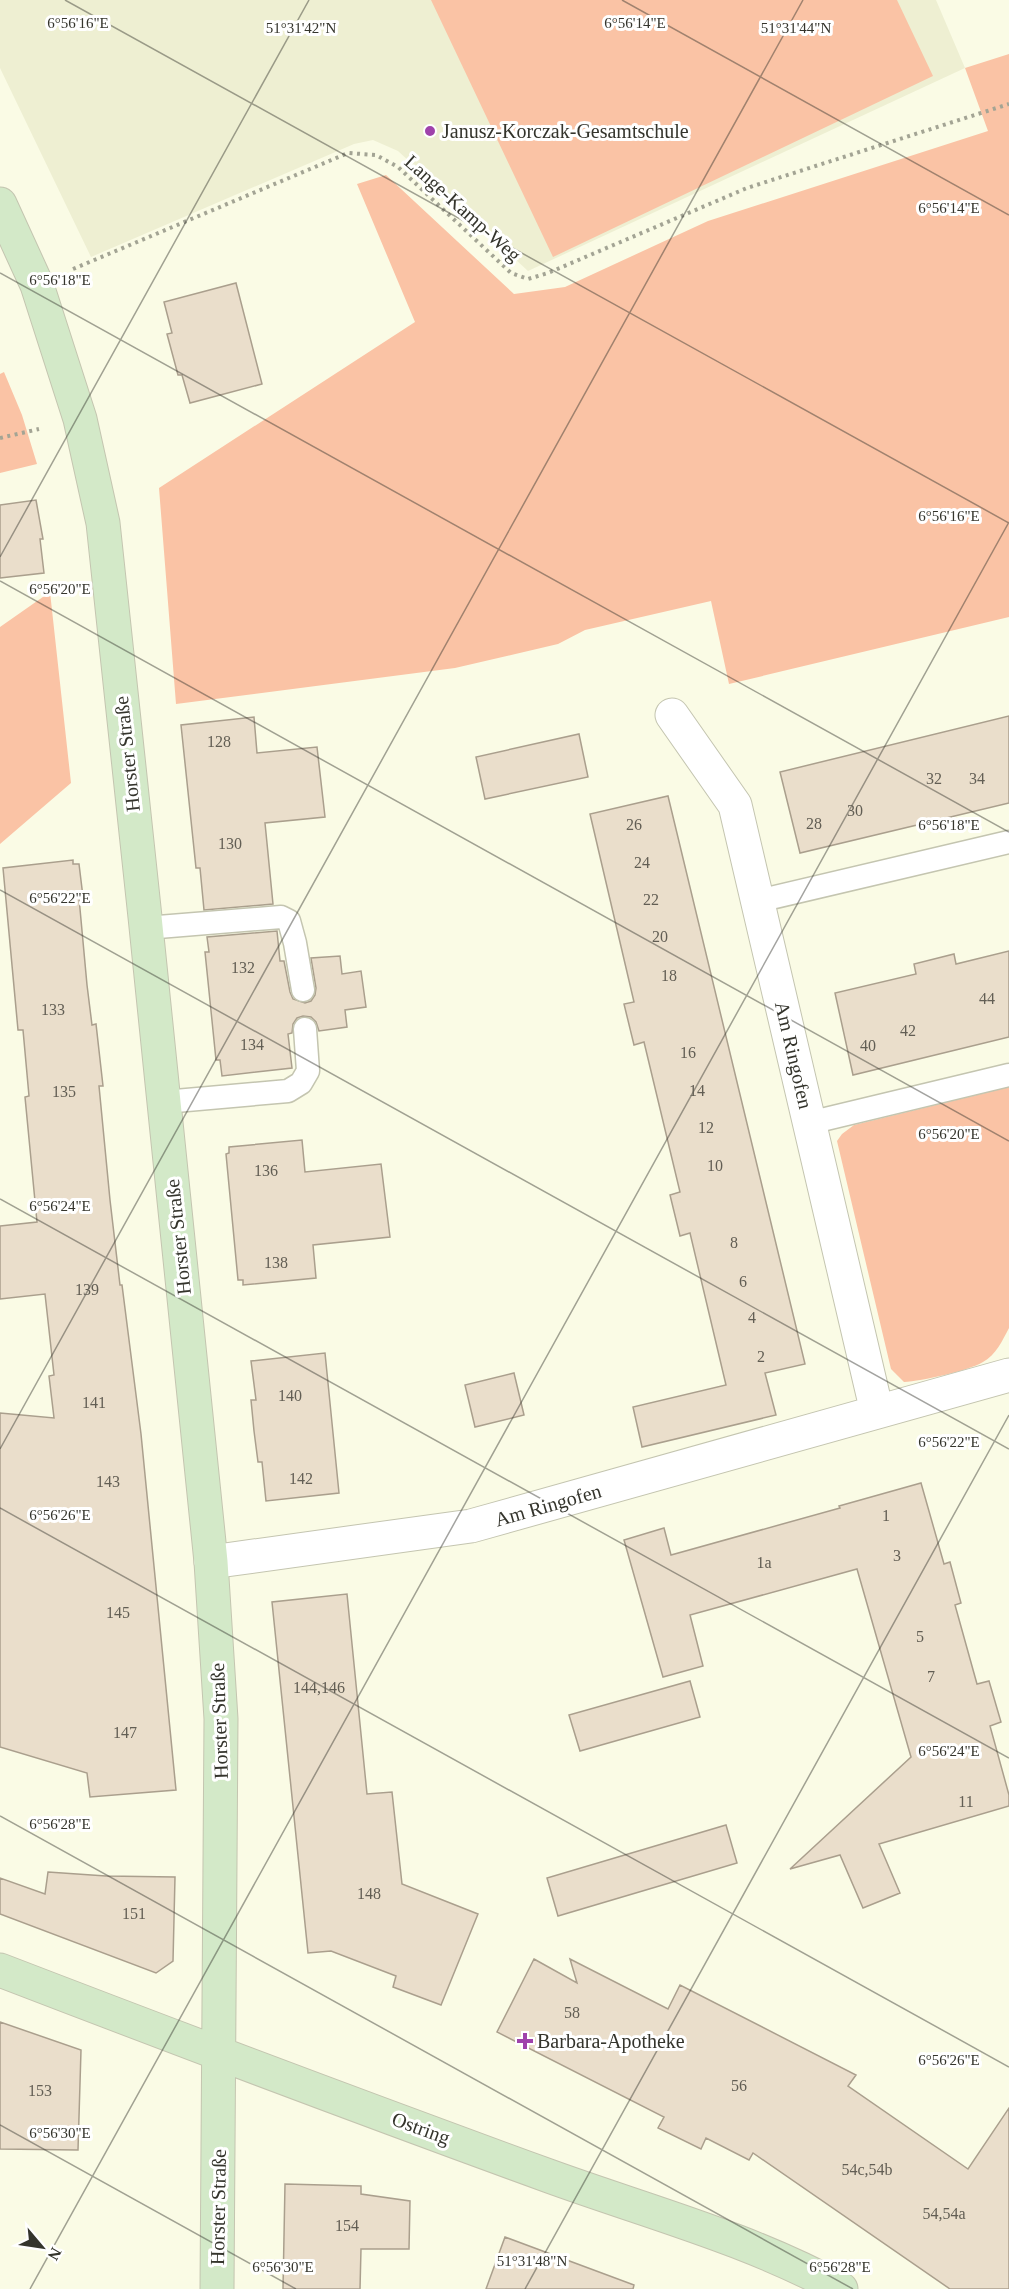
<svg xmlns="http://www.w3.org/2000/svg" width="1009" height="2289" font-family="'Times New Roman',serif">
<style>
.built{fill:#eeefd2}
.green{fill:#fac3a5}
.building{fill:#eadecb;stroke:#aa9f8d;stroke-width:1.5}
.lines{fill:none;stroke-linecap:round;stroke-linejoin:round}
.lane-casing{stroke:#c4c5b0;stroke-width:25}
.street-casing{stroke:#c4c5b0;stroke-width:35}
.secondary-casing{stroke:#c4c5b0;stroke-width:35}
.path{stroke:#a3a494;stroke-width:4;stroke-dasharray:3 4.5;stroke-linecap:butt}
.lane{stroke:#fff;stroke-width:22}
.street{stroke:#fff;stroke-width:33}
.secondary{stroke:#d3e9c8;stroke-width:33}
.ticks{fill:none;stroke:#34342c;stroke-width:1.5;stroke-opacity:0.45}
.poi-dot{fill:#9f42ab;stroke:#fff;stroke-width:2}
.labels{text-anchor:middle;stroke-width:6;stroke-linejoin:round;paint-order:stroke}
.number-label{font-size:16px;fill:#625e54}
.poi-label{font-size:20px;fill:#34342c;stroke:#fff;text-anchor:start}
.street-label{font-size:20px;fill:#34342c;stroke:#fff}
.ticks-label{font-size:15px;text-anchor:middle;fill:#34342c;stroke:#fff;stroke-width:6;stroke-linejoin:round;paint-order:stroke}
</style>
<rect width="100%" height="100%" fill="#fafbe5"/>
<!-- built -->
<path class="built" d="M0,0H936L965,68L528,271L398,151L373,140L354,144L91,257L0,68Z"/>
<!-- green -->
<path class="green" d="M431,0H897L933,76L553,257Z
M1009,54V617L729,684L711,601L585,630L558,644L455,668L176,704L159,488L415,322L357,184L386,175L514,294L565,287L708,221L988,131L965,68Z
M4,372L22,415L37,464L0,473V374Z
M50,592L71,783L0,844V627Z
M1009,1087V1328C1002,1341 996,1355 983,1362C968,1371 922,1381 904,1382L891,1369L837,1141L842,1134L854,1125Z"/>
<!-- building -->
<path class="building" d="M236,283L262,384L190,403L182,375H178L167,334L172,333L164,302Z
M36,500L43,539H40L44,573L0,578V505Z
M1009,716V803L800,853L780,772Z
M254,717L257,753L317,747L325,817L265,823L273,904L204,910L200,868H196L181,725Z
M579,734L588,777L485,799L476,757Z
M668,796L805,1364L765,1373L776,1415L642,1447L633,1407L726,1385L690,1233L680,1236L670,1195L680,1192L644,1042L634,1045L624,1004L634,1002L590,814Z
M73,860V864H79L83,897L79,898L87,985L92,1025L96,1024L103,1086H99L110,1200L120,1285H122L141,1434L176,1790L90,1797L87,1773L0,1747V1413L54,1418L49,1376L54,1375L45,1294L0,1299V1226L37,1222L25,1097L29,1096L23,1030H18L3,868Z
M277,931L280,961H284L290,992L293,999L305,1003L311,1001L315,995L316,988L311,958L340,956L342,974L361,971L366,1007L345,1010L347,1027L319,1031L316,1022L311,1017L303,1016L297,1018L293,1024L292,1033L288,1034L292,1068L222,1076L220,1060H216L205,952H209L207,937Z
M1009,951V1037L853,1075L835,993L916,974L914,964L954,954L956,964Z
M302,1140L305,1172L381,1164L390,1237L313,1245L316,1278L243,1285V1280H238L226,1154L229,1153V1147Z
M325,1353L339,1493L266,1501L262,1462H258L254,1431L251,1400H256L251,1361Z
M514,1373L524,1415L475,1427L465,1385Z
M921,1483L944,1564L950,1562L961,1603L955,1605L977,1684L989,1681L1001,1722L990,1726L1009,1795V1806L879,1844L900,1893L863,1908L840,1855L790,1869L911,1757L857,1569L690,1615L703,1666L663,1677L624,1540L664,1528L671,1555L840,1508L839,1506Z
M347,1594L367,1794L392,1792L402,1884L478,1914L441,2005L393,1987L396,1976L331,1951L308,1953L272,1602Z
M690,1681L700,1717L580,1751L569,1715Z
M726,1825L737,1863L558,1916L547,1878Z
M48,1872L106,1876L175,1877L173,1961L156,1973L0,1914V1878L45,1894Z
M534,1959L577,1983L570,1959L668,2009L680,1985L856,2075L848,2086L968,2169L1009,2108V2289H950L753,2153L749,2160L706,2138L701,2149L658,2128L664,2117L497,2032Z
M0,2022L81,2050L78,2150L0,2149Z
M285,2184L361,2186V2194L410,2201L409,2249H361L360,2289H283Z
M505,2237L634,2285L633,2289H486Z"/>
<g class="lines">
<defs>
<path id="lane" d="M758,901L1009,842
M146,928L281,917L289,921L295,943L303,990
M164,1102L288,1091L301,1083L308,1071L305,1029
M809,1123L1009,1075"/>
<path id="street" d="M672,715L735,805L877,1412
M211,1562L471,1526L1009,1375"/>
<path id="secondary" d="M0,204L37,285L80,419L103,523L145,917L211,1562L221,1719L217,2289
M0,1970C182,2040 365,2109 549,2176C648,2212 748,2238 841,2289"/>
</defs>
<!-- lane casing -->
<use href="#lane" class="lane-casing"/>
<!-- street casing -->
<use href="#street" class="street-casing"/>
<!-- secondary casing -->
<use href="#secondary" class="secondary-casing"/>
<!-- path -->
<path class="path" d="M73,269L348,153L376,155L398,167L511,273L528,279L548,273L747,188L1009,104
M0,438L39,429"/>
<!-- lane -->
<use href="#lane" class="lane"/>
<!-- street -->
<use href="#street" class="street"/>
<!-- secondary -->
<use href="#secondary" class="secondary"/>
</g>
<!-- ticks -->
<path class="ticks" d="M65,0L1009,523M622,0L1009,215M0,273L1009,832M0,557L309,0M0,581L1009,1141M0,890L1009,1449M0,1199L1009,1758M0,1449L803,0M0,1508L1009,2067M0,1816L853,2289M0,2125L296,2289M30,2289L1009,522M525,2289L1009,1415"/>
<!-- markers -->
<g class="poi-dot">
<circle cx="430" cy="131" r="6"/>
<path d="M522 2032h6v6h6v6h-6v6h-6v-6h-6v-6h6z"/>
</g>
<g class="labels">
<!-- number labels -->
<g class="number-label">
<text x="219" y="747">128</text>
<text x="934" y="784">32</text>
<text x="977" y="784">34</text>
<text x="855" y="816">30</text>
<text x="814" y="829">28</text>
<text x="634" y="830">26</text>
<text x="230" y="849">130</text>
<text x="642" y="868">24</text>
<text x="651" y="905">22</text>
<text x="660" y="942">20</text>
<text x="243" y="973">132</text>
<text x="669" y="981">18</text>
<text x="987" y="1004">44</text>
<text x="53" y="1015">133</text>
<text x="908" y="1036">42</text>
<text x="252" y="1050">134</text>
<text x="868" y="1051">40</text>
<text x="688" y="1058">16</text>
<text x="697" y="1096">14</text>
<text x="64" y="1097">135</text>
<text x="706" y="1133">12</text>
<text x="715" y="1171">10</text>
<text x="266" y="1176">136</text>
<text x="734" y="1248">8</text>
<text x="276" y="1268">138</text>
<text x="743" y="1287">6</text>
<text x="87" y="1295">139</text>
<text x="752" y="1323">4</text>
<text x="761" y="1362">2</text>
<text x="290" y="1401">140</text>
<text x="94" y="1408">141</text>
<text x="301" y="1484">142</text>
<text x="108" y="1487">143</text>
<text x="886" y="1521">1</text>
<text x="897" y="1561">3</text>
<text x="764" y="1568">1a</text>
<text x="118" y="1618">145</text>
<text x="920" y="1642">5</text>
<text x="931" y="1682">7</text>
<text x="319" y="1693">144,146</text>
<text x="125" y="1738">147</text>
<text x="966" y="1807">11</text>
<text x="369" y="1899">148</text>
<text x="134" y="1919">151</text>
<text x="572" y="2018">58</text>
<text x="739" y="2091">56</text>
<text x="40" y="2096">153</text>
<text x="867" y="2175">54c,54b</text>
<text x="944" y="2219">54,54a</text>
<text x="347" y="2231">154</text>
</g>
<!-- poi labels -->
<g class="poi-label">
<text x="442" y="138">Janusz-Korczak-Gesamtschule</text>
<text x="537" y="2048">Barbara-Apotheke</text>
</g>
<!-- street labels -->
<g class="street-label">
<text transform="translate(463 208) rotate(42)" y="7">Lange-Kamp-Weg</text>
<text transform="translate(127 754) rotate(-96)" y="7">Horster Straße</text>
<text transform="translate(794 1055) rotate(77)" y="7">Am Ringofen</text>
<text transform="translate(178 1237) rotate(-96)" y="7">Horster Straße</text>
<text transform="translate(548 1505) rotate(-16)" y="7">Am Ringofen</text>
<text transform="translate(219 1721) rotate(-92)" y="7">Horster Straße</text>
<text transform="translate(421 2128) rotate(20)" y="7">Ostring</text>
<text transform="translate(218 2207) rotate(-89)" y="7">Horster Straße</text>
</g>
</g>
<g class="ticks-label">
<text x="78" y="28">6°56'16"E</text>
<text x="635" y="28">6°56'14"E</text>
<text x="301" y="33">51°31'42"N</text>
<text x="796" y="33">51°31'44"N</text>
<text x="949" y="213">6°56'14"E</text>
<text x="60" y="285">6°56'18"E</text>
<text x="949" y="521">6°56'16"E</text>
<text x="60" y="594">6°56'20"E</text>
<text x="949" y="830">6°56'18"E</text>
<text x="60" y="903">6°56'22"E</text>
<text x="949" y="1139">6°56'20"E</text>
<text x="60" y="1211">6°56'24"E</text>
<text x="949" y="1447">6°56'22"E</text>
<text x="60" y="1520">6°56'26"E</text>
<text x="949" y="1756">6°56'24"E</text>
<text x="60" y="1829">6°56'28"E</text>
<text x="949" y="2065">6°56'26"E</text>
<text x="60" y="2138">6°56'30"E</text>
<text x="532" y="2266">51°31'48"N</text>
<text x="283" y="2272">6°56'30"E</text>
<text x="840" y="2272">6°56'28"E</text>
</g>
<!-- north arrow -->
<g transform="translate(42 2247) rotate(119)" stroke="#ffffff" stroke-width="4.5" paint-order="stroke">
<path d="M0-4.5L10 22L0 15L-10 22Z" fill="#34342c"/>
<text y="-9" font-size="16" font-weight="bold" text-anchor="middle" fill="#34342c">N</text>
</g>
</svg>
